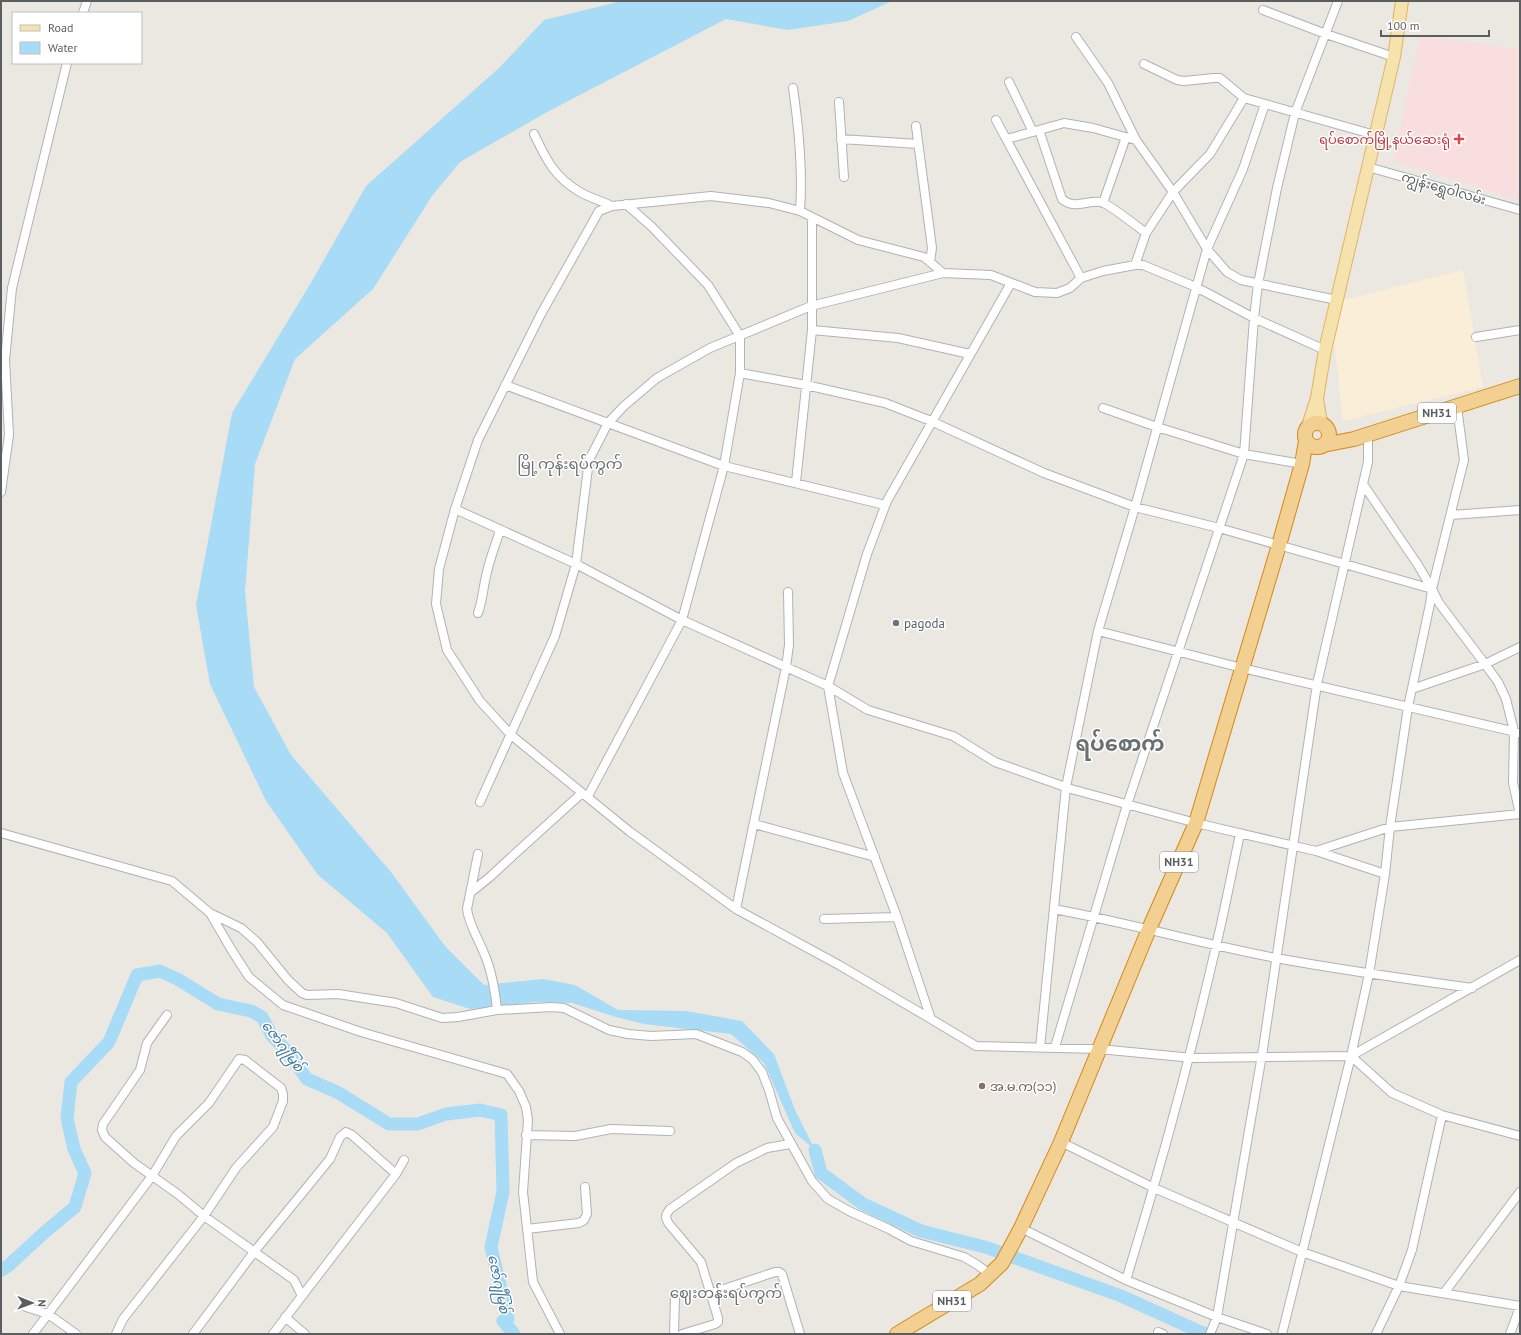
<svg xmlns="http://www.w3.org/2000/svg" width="1521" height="1335" font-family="'PT Sans','Noto Sans Myanmar',sans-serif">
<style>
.commercial{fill:#faeed8}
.medical{fill:#f8dede}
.water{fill:#a7dbf6}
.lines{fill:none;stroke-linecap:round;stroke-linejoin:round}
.river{stroke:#a7dbf6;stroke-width:13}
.street-casing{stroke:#afb3b6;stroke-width:10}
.primary-casing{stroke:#e2b264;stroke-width:14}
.highway-casing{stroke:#d68717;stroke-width:16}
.street{stroke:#fff;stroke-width:8}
.primary{stroke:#f6e2ac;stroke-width:12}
.highway{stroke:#f1d092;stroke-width:14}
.health-dot{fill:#e0444e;stroke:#fff;stroke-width:1.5}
.worship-dot{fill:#6b7280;stroke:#fff;stroke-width:1.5}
.education-dot{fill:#8d6e63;stroke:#fff;stroke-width:1.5}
.labels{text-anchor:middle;stroke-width:3;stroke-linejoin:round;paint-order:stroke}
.shield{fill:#fff;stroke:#8c8e90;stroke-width:1}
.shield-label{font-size:12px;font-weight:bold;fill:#5a5e61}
.health-label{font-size:13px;fill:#be3a42;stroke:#fff;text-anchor:end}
.street-label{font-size:13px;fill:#5a5e61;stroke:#fff}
.worship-label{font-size:13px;fill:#5b616d;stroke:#fff;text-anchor:start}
.education-label{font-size:13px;fill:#785e54;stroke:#fff;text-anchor:start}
.water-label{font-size:14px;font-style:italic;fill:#44799c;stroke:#fff}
.quarter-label{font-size:15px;fill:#6b7073;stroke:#fff}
.town-label{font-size:21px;font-weight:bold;fill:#6b7073;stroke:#fff}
</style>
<rect width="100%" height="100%" fill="#ebe8e2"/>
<!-- commercial -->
<path class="commercial" d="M1463,270L1483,387L1343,421L1334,340L1344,300Z"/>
<!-- medical -->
<path class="medical" d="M1420,36L1520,49V201L1393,160Z"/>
<!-- water -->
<path class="water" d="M622,1H892L848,21L788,30L726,19L547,112L460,162L432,196L373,289L295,359L255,464L245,591L254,687L291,755L391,872L445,946L484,985L543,979L575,985L618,1010L686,1011L742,1021L774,1054L795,1110L815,1150L795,1133L764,1063L731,1034L644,1024L616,1017L572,1003L535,1002L470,1009L433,997L387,933L318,875L266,801L210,684L196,605L232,413L312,281L366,186L499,68L544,20Z"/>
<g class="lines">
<!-- river -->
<path class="river" d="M815,1150L821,1173L863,1204L921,1231L985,1247L1121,1296L1205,1334
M1,1270L8,1266L45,1232L75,1207L85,1173L74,1149L67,1118L71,1082L109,1042L137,975L160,971L179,980L218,1004L251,1011L262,1017L272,1036L285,1049L307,1079L337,1092L389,1124H418L446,1114L480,1110L501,1115L503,1192L491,1247L508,1319L503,1321L514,1334"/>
<defs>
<path id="street" d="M1263,10L1326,34L1394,57
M83,13L87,1
M1076,37L1108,83L1136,140L1173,192L1207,249L1227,272L1241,280L1337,300
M1144,64L1177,80L1184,81L1214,78H1220L1244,98L1375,135
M1009,82L1033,132
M793,88C799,129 803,169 800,211
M839,102L844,177
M996,120L1081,278
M916,126L932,248L930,262
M1039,130L1062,199C1074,210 1087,200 1101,202C1109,204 1138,227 1146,233
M534,134C546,159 554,177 580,192C590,198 602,201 612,206
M841,139L918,144
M1007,139L1064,123L1093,128L1136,140
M1368,167L1520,210
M1103,203L1126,137
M1135,265L1146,233L1173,192L1210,154L1244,98
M1011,283L887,501L867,554L828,686L843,773L897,917L931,1019L976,1046L1099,1049L1193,1058L1351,1056L1520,960
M812,330L898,338L970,354
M1476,337L1520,330
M740,373L806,385L885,403L931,421L1044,473L1135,507L1219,528L1432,589
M505,385L724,466L885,505
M1103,408L1157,427L1244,454L1302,464
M796,482L812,330V217
M1363,484L1418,565L1432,589L1439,603L1485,664L1498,682L1506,699L1514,731L1513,783L1520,814
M1,492L9,435L5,360L12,288L67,63
M455,509L576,564L682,620L828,686L868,710L953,736L995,762L1071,789L1196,823L1316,851L1390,827L1520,814
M1451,515L1520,510
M478,613C483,599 483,587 487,572C490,558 496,544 500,530
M1098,631L1242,668L1520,733
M1412,689L1485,664L1520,647
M588,796L682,620L724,466L740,373V336L708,285L652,227L626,204
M480,802L555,636L576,564L589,460L608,423L624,406L657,378L710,348L811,306L943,273L991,275L1035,292L1057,293L1070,288L1081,278L1103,271L1135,265H1143L1196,287L1254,318L1325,350
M754,824L875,857
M1,833L172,881L210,913L231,949L249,977L283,1005L361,1032L507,1074L519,1091L526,1107L528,1120L523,1192L533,1282L560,1334
M1316,851L1385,874
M478,854L467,909C469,925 478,938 484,953C492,971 495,990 497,1010
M470,893L491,876L518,851L582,793
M736,909L786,667L789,645L788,592
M1054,909C1129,923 1202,944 1276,958C1341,970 1406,979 1472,988
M210,913L241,928L257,942L288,980L302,993L307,995L338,994L396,1003L442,1018L458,1017L497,1010L552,1007L564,1008L609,1030L628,1034L651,1036L696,1034L742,1052L752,1059L762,1072L769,1090L777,1118L812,1181L828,1199L849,1211L889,1229L911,1241L964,1257L976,1264L991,1275
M824,919L897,917
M167,1015L147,1043L140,1070L103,1124L102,1130L105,1137L134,1163L179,1195L204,1216L294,1280L302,1296L273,1334
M931,1019L839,965L736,909L629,831L511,735L480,701L447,650L436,604L439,569L455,509L478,440L541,314L599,211L612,206L711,196L769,203L800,211L858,240L924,257L943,273
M1055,1047L1127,805L1244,454L1254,318L1258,284L1277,188L1295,113L1338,1
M1040,1048L1066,787L1098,631L1135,507L1207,249L1243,169L1265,104
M1351,1056L1392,1093L1442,1115L1520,1136
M526,1135L575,1136L611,1129L670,1131
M1061,1142L1154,1188L1302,1252L1399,1286L1520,1306
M1021,1228L1126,1280L1217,1317L1267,1334
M527,1229L579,1223L584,1220L587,1214L585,1187
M1126,1280C1160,1170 1190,1059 1216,946C1225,909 1232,871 1240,834
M712,1293L775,1272H779L782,1274L800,1334
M1444,1293L1520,1192
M302,1296L396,1174L404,1160
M26,1307L48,1314L76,1334
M285,1317L305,1334
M1158,1332L1163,1334
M33,1334L152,1176L176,1136L209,1103L239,1059L245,1060L281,1088L283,1094V1101L273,1127L236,1168L204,1216L123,1319L116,1334
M193,1334L254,1252L330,1159L340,1137L346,1132L352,1135L396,1174
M674,1334L675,1297
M682,1334L715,1324L718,1322V1318L701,1262L669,1224C665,1218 665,1215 670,1209L736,1163L767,1148L790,1144
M1210,1334L1217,1317L1263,1049L1317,684L1368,462V435
M1282,1334L1351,1056L1369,974L1385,874L1390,827L1408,707L1430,604L1432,589L1464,460L1457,407
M1376,1334L1399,1286L1412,1250L1442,1115
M1510,1334L1520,1307"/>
<path id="primary" d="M1317,399L1321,423
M1308,426L1317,398L1325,350L1394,57L1402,1"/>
<path id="highway" d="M1305 435a12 12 0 1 1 24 0a12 12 0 1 1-24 0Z
M1323,445L1354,439L1520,386
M897,1334L980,1284L1002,1263L1021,1228L1061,1142L1149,929L1196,823L1279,545L1302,464L1306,441"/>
</defs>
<!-- street casing -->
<use href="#street" class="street-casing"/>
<!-- primary casing -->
<use href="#primary" class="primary-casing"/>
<!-- highway casing -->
<use href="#highway" class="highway-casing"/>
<!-- street -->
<use href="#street" class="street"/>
<!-- primary -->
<use href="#primary" class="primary"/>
<!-- highway -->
<use href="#highway" class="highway"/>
</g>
<!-- markers -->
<path class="health-dot" d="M1457 133h4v4h4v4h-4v4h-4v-4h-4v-4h4z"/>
<circle class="worship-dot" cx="896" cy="623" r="4"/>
<circle class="education-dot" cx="982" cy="1086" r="4"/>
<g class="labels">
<!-- shield labels -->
<g class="shield">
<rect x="1418" y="403" width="38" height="20" rx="3"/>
<rect x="1160" y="852" width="38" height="20" rx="3"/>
<rect x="933" y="1291" width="38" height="20" rx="3"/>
</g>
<g class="shield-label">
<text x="1437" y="417">NH31</text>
<text x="1179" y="866">NH31</text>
<text x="952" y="1305">NH31</text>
</g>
<!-- health labels -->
<g class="health-label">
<text x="1450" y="144">ရပ်စောက်မြို့နယ်ဆေးရုံ</text>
</g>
<!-- street labels -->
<g class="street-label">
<text transform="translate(1444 188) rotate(16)" y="5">ကျွန်းရွှေဝါလမ်း</text>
</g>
<!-- worship labels -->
<g class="worship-label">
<text x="904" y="628">pagoda</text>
</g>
<!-- education labels -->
<g class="education-label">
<text x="990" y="1091">အ.မ.က(၁၁)</text>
</g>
<!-- water labels -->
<g class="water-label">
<text transform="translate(283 1046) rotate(53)" y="5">ဇော်ဂျီမြစ်</text>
<text transform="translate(499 1284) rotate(78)" y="5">ဇော်ဂျီမြစ်</text>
</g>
<!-- quarter labels -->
<g class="quarter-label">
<text x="570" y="469">မြို့ကုန်းရပ်ကွက်</text>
<text x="726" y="1298">ဈေးတန်းရပ်ကွက်</text>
</g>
<!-- town labels -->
<g class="town-label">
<text x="1120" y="751">ရပ်စောက်</text>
</g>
</g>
<!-- border -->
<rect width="1521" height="1335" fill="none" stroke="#5a5e61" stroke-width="4"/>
<!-- legend -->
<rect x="12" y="12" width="130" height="52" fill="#ffffff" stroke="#bdbfc0"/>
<rect x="20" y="25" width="20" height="6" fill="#f6e2ac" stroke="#bdbfc0"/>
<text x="48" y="32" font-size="12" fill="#5a5e61">Road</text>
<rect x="20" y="42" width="20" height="12" fill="#a7dbf6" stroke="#bdbfc0"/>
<text x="48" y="52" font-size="12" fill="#5a5e61">Water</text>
<!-- north arrow -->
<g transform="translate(32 1303) rotate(91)" stroke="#ffffff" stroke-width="3" paint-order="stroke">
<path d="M0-3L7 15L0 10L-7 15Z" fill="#5a5e61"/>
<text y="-6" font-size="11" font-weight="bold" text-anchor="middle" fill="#5a5e61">N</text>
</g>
<!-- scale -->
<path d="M1381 30v6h108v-6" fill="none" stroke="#5a5e61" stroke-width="2"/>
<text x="1387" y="30" font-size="12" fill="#5a5e61" stroke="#ffffff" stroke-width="3" paint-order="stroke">100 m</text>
</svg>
